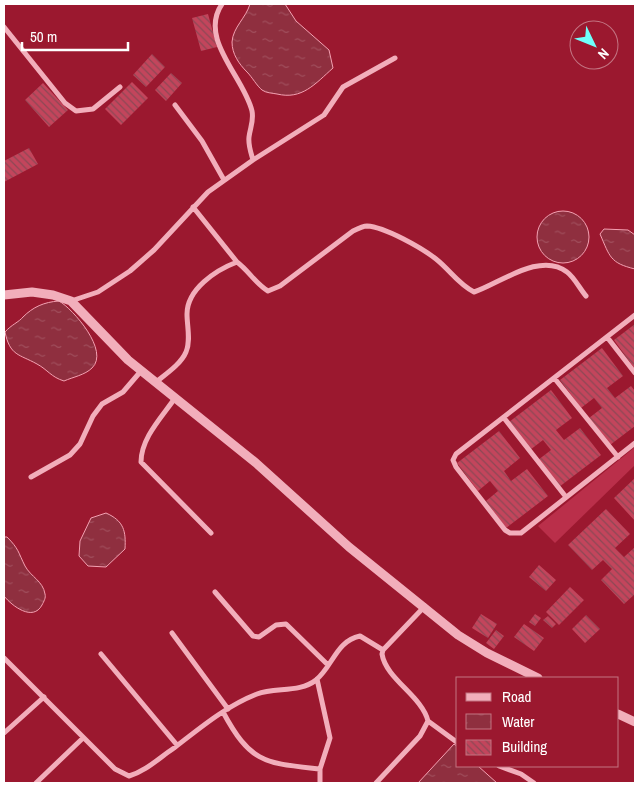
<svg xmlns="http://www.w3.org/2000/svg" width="639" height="787" font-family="'Archivo Narrow',sans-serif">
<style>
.green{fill:#ba2f4a}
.water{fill:url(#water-ripples);stroke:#f4a1b2}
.building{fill:url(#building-back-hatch)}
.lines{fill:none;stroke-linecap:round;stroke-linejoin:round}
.minor{stroke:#f2aebb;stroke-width:5}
.tertiary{stroke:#f2aebb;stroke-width:9}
</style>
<defs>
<pattern id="water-ripples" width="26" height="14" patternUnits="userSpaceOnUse" patternTransform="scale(1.25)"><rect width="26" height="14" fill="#8f2f3f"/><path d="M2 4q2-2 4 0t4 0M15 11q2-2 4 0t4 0" fill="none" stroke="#a04e5c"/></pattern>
<pattern id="building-back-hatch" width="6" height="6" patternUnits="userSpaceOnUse" patternTransform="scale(1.25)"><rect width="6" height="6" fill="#c3455c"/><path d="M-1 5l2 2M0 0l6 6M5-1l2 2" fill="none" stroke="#8d4855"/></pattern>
</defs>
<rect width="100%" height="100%" fill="#9b182f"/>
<!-- green -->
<path class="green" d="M635,447V465L555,543L538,526Z"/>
<!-- water -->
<path class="water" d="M250,4H285L296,21L329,50L333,68C315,84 302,100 277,94C272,93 266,93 262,90C257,86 252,77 247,72C239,64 232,54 232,42C233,27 246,18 250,4Z
M537 237a26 26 0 1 1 52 0a26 26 0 1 1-52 0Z
M604,229L628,230L635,235V269C610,263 610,257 600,234Z
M59,301C73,309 110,351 92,368C85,375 73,377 64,381C51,377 48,370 37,364C19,354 10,356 5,332C11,325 19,322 23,317C33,307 44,302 59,301Z
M106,513C124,521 126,531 125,549L106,567L88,566L79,556L80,541L91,518Z
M4,537H7C19,549 18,552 25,566C31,577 43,581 45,594C46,598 44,601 42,605C33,622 12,606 4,596Z
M454,744L458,747V766H478L497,783H418Z"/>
<!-- building -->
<path class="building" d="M208,14L217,47L201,51L192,18Z
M152,54L165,67L146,87L133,75Z
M171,73L182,83L166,101L155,90Z
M132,82L148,98L121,125L105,109Z
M43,83L68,110L49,127L25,100Z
M29,148L38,164L4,182V161Z
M635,324V369L614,340Z
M602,348L623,376L607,388L615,398L631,386L635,391V426L610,445L589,418L602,408L594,398L581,408L560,380Z
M551,390L572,418L556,430L564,440L580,428L601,455L559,487L538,460L551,450L543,440L530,450L509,422Z
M499,431L520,458L504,471L511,481L527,469L548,496L506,528L486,501L498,491L490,481L478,491L457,463Z
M635,478V521L614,498Z
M606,509L630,534L615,548L624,557L635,547V594L624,604L601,580L612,569L603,560L592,570L568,545Z
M539,565L556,580L546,591L529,577Z
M570,587L584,600L559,625L546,612Z
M481,614L497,624L488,638L472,628Z
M535,614L541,618L535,626L529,622Z
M586,615L600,629L585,643L572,629Z
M548,616L556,624L552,628L543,620Z
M524,624L544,638L534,651L514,637Z
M496,630L504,636L494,649L486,643Z"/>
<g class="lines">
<!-- minor -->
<path class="minor" d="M222,4C198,39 244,77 252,111C254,121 250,128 249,137C248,145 251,153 253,160
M4,27L65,103L76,111L93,109L120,87
M175,105L202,141L224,180
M193,207L237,262
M71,301L98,292L130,271L154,250L208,192L253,160L324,115L343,87L395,58
M635,315L456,454L453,460L456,467L505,530L510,533H521L635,443
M607,337L635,373
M555,379L618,457
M156,382C166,374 181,364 186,352C191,341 187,326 187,314C187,289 216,270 237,262C249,271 255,283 268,291L280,286L353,231C357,229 363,226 367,226C385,227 422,248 436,259C450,270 458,284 474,292C499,284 540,251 567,272C574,277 580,289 586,296
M175,398C162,417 141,438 141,462L211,533
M504,418L566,497
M31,477L70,455L80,444L93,416L102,404L123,392L141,371
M215,592L253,636L259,637L276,625L286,624L328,665
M172,633L228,709
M101,654L177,745
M4,658L115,769L129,776C146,771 159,758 174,748C200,728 226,706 257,694C275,687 300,693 316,680C333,666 336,641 360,636L383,650
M317,679L330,738L320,769V783
M223,712C251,764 265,763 320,769
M428,721L458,743
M4,733L44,697
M499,766L521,774L534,783
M36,783L83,738
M376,783L420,736L428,721C422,696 386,679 382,654L383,650L425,606"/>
<!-- tertiary -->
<path class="tertiary" d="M4,295L32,292L53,295L71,301L128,360L256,463L349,547L458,635L487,653L538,678
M618,714L635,722"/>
</g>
<!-- border -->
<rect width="639" height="787" fill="none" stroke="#ffffff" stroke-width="10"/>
<!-- legend -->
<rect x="456" y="677" width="162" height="90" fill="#9b182f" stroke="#c37482"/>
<rect x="466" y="693" width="25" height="8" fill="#f2aebb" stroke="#c37482"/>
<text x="502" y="702" font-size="15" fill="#ffffff">Road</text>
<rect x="466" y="714" width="25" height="15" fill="url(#water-ripples)" stroke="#c37482"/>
<text x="502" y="727" font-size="15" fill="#ffffff">Water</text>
<rect x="466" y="740" width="25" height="15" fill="url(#building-back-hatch)" stroke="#c37482"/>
<text x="502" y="752" font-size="15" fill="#ffffff">Building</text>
<!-- north arrow -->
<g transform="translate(594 45) rotate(133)"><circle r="24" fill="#9b182f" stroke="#c37482"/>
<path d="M0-4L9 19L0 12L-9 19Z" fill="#6ffffb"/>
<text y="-8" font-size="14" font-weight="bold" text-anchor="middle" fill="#ffffff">N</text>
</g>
<!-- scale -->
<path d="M22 42v8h106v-8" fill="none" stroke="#ffffff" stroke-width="2.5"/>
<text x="30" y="42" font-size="15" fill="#ffffff" stroke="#9b182f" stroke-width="4" paint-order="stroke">50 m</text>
</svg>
